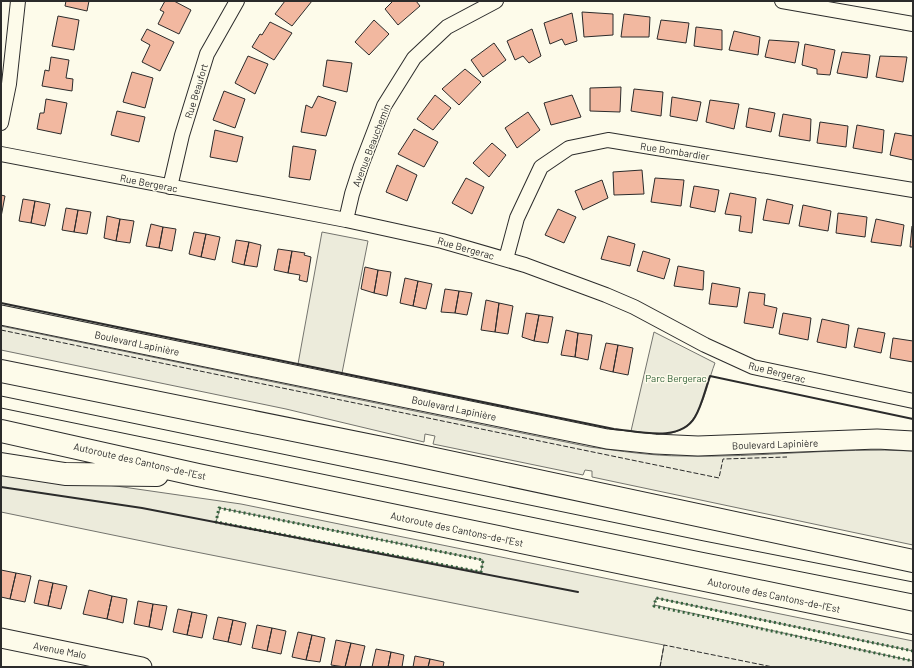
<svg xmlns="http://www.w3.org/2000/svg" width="914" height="668" font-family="Barlow,sans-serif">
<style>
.green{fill:#ecebdb;stroke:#74746e;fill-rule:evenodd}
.building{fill:#f2b8a0;stroke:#2b2b2b}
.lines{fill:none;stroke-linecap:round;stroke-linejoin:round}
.street-casing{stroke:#2b2b2b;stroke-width:16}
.secondary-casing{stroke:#2b2b2b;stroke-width:21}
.highway-casing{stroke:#2b2b2b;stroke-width:24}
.street{stroke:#fdfbea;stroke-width:14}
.secondary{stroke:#fdfbea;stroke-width:19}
.highway{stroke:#fdfbea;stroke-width:22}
.tram{stroke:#2b2b2b;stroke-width:1}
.hedge{stroke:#34623c;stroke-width:3;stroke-dasharray:2 3;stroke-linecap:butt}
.fence{stroke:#2b2b2b;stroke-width:1;stroke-dasharray:5 2;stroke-linecap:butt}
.wall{stroke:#2b2b2b;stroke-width:2}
.labels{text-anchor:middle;stroke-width:3;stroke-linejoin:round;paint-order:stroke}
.street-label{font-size:10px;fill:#2b2b2b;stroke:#fdfbea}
.park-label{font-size:10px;fill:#34623c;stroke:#fdfbea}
</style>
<rect width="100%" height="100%" fill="#fdfbea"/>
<!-- green -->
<path class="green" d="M322,232L368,241L342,373L298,364Z
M1,326L590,447C620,451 652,456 683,456C760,458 836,447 913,451V545L592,477V471L585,470L583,475L433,444L435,436L425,434L424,442L286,409L1,350Z
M654,332L715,363C704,391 701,434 662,434C652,434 641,432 631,431Z
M1,474L116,486L241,504L913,641V651L656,598L654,605L913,661V667H660L664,645L171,547L1,512ZM220,508L483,560L481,572L216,522Z"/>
<!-- building -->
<path class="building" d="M66,1H89L87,11L65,6Z
M165,1H174L191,10L179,34L158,24L164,12L160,10Z
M285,1H312L292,26L275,14Z
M393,1H416L420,6L398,25L385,9Z
M582,12L613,14V35L584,37Z
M572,13L577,41L565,45L562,39L550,44L544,23Z
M624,14L650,17L649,37H621Z
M58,16L79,20L74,50L52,46Z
M374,20L389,34L369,55L355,42Z
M661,20L689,23L686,43L657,39Z
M270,22L292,33L274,60L252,47L260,34L262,35Z
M696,27L722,30V50L694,46Z
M147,29L174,42L160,71L142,62L150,45L141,40Z
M532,29L541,56L529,63L523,56L515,60L507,41Z
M734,31L760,37L758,55L729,50Z
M769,40L799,42L795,63L765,57Z
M494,43L506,60L483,77L471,60Z
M805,44L835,50L830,75L817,74V69L802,65Z
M842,52L870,55L867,78L837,73Z
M248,56L268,64L255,94L235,83Z
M880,56L907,57L903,82L876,77Z
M51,57L69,60L66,78L73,79L72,91L42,86L45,70L49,71Z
M327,60L352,63L347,92L323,86Z
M465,69L481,82L459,105L442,89Z
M132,72L153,78L145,108L123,102Z
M621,87L620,112L590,111V88Z
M634,89L663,92L661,116L631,111Z
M224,91L245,99L235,128L213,120Z
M435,95L451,108L433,130L417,119Z
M572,95L581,117L551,125L544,103Z
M318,96L336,102L326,136L301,132L306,105L312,108Z
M672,97L701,102L697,121L670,116Z
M46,99L67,103L61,134L37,129L40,113H44Z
M710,100L739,104L734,129L706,122Z
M749,108L775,113L771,132L746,127Z
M117,111L145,117L139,142L111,135Z
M528,112L540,130L517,148L505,128Z
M783,114L811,119L810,141L779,136Z
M820,122L848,126L846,147L817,143Z
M857,125L884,130L882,153L853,148Z
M414,129L438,142L424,167L398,154Z
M215,130L243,137L237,162L210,157Z
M895,133L913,136V160L890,155Z
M492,143L506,155L489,177L473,163Z
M293,146L316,150L310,180L289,177Z
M397,165L417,175L407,201L386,192Z
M642,170L644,194L614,195L613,172Z
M466,178L484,187L472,214L452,203Z
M655,178L684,180L681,206L651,202Z
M602,180L608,198L583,210L575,191Z
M694,186L719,190L715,212L690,207Z
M730,193L756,198L752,233L739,231L741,216L725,214Z
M1,195L5,196L1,217Z
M23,199L35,201L31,223L19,221Z
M767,199L793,205L789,224L763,220Z
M35,201L50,204L45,226L31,223Z
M803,205L831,211L828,231L799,226Z
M66,208L78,210L74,232L62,230Z
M558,209L576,217L564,243L545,235Z
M78,210L91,212L87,234L74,232Z
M838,213L867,217L865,237L836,233Z
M107,216L120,219L116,241L104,238Z
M120,219L134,221L130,243L116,241Z
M876,219L904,225L901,246L871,242Z
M151,224L163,227L159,248L146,246Z
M912,226H913V247H910Z
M163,227L176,229L172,251L159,248Z
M194,232L206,234L201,257L189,254Z
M206,234L220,237L215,260L201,257Z
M608,236L635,244L630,266L601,259Z
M236,240L249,242L244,265L232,262Z
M249,242L261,245L257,267L244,265Z
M278,249L292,251L288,273L274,270Z
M292,251L305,253L304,255L311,257L307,282L299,280L300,275L288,273Z
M643,251L670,259L664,279L637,271Z
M678,266L704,271L703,290L674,286Z
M365,267L378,270L374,293L361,289Z
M378,270L391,272L387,296L374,293Z
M405,278L418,281L413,306L400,303Z
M418,281L432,284L426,309L413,306Z
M712,283L740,288L737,307L709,304Z
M445,289L459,291L455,313L441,312Z
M459,291L472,293L467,315L455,313Z
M749,292L765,294L764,305L777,308L773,328L744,323Z
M486,300L499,303L495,332L481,330Z
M499,303L513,306L508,334L495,332Z
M526,313L539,315L534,341L522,337Z
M783,313L811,318L808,340L779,334Z
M539,315L553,317L548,343L534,341Z
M822,319L849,325L846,348L817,342Z
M858,328L885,333L881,353L854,347Z
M566,330L578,333L575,357L561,355Z
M578,333L592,335L588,360L575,357Z
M893,338L913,341V362L890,358Z
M606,343L618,345L613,372L600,369Z
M618,345L633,348L628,375L613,372Z
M1,570L16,573L10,599L1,597Z
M16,573L31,576L25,602L10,599Z
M39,580L53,583L48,606L34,603Z
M53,583L67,586L61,609L48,606Z
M89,590L112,596L107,619L83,614Z
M112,596L127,599L123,623L107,619Z
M138,601L153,604L149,627L134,624Z
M153,604L167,606L162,630L149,627Z
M178,609L192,612L187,635L173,632Z
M192,612L207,615L202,638L187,635Z
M218,617L233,620L228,642L213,639Z
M233,620L246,623L241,645L228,642Z
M257,625L272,628L267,651L252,648Z
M272,628L286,631L281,654L267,651Z
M298,632L312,635L306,660L292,657Z
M312,635L325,638L320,662L306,660Z
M336,640L351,643L345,667L331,665Z
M351,643L365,646L360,667H345Z
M376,649L391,652L388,667H372Z
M391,652L404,655L402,667H388Z
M415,656L430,659L428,667H413Z
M430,659L444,662L443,667H428Z"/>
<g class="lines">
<defs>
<path id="street" d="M782,1L913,24
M1,123L9,84L18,1
M1,154L346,220L442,241L525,265L606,295L634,307L705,345L753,367L913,401
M170,187L182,135L207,54L237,1
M346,220L352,194L361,166L384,106L414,58L447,27L496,1
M506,259L517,218L541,167L569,148L608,140L913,190"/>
<path id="secondary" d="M1,315L607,439L655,444L698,446L877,439L913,441
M1,638L142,667"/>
<path id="highway" d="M1,371L402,452L913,561
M1,431L198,475L913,623
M1,464L65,474L157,475"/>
</defs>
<!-- street casing -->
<use href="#street" class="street-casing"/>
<!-- secondary casing -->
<use href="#secondary" class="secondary-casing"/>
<!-- highway casing -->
<use href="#highway" class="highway-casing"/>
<!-- street -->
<use href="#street" class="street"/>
<!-- secondary -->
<use href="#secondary" class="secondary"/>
<!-- highway -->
<use href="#highway" class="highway"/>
<!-- tram -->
<path class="tram" d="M1,396L704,541L913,582
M1,408L701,552L913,594"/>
<!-- hedge -->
<path class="hedge" d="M219,508L483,560L481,572L216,522Z
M913,651L656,598L654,606L913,661"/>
<!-- fence -->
<path class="fence" d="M1,330L719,478L723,459L787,457
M660,667L664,645L773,667"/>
<!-- wall -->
<path class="wall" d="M1,303L614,429C638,431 680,443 695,417C702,405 705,390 710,376L913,419
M1,487L142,508L578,592"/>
</g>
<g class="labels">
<!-- street labels -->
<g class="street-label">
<text transform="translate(196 91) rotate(-73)" y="4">Rue Beaufort</text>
<text transform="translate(371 145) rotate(-69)" y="4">Avenue Beauchemin</text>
<text transform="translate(675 151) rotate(9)" y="4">Rue Bombardier</text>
<text transform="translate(149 183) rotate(11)" y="4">Rue Bergerac</text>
<text transform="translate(466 248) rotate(16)" y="4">Rue Bergerac</text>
<text transform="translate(137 343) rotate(12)" y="4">Boulevard Lapinière</text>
<text transform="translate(777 372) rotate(14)" y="4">Rue Bergerac</text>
<text transform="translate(454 408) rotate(12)" y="4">Boulevard Lapinière</text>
<text transform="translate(775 444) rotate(-2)" y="4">Boulevard Lapinière</text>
<text transform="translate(140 461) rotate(13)" y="4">Autoroute des Cantons-de-l'Est</text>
<text transform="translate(457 529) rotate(12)" y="4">Autoroute des Cantons-de-l'Est</text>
<text transform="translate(774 595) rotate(12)" y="4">Autoroute des Cantons-de-l'Est</text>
<text transform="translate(60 650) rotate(11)" y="4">Avenue Malo</text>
</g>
<!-- park labels -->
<g class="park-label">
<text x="676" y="382">Parc Bergerac</text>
</g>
</g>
<!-- border -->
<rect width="914" height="668" fill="none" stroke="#2b2b2b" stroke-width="4"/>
</svg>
